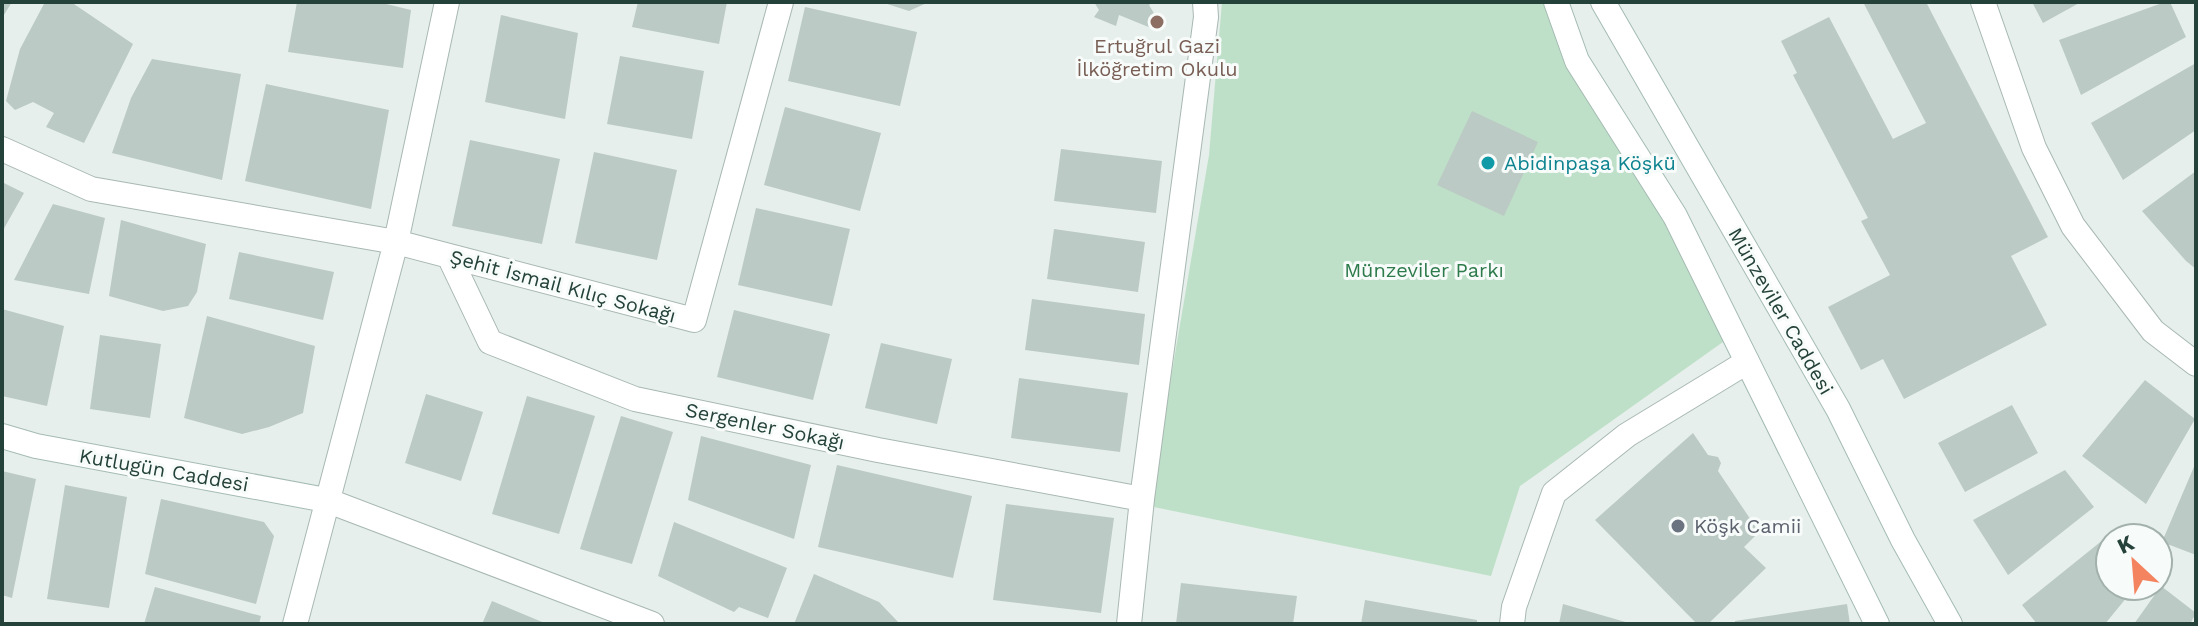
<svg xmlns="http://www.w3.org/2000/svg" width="2198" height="626" font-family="'Work Sans',sans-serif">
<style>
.green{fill:#bfe0c8}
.building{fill:#bbcac4}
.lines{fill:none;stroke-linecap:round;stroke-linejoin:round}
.street-casing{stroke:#a8b8b2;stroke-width:26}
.secondary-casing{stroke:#a4bbb3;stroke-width:26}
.street{stroke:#fff;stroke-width:24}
.secondary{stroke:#fff;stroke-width:24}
.education-dot{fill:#8d6e63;stroke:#f7fbf9;stroke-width:3}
.culture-dot{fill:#0f9aa8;stroke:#f7fbf9;stroke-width:3}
.worship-dot{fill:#6b7280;stroke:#f7fbf9;stroke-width:3}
.labels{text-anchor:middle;stroke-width:6;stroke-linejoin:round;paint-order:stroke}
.education-label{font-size:20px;fill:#785e54;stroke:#f7fbf9}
.culture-label{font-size:20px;fill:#0d838f;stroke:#f7fbf9;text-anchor:start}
.park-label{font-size:20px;fill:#2d7a4b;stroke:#f7fbf9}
.street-label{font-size:20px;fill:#24423a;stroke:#f7fbf9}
.worship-label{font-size:20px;fill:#5b616d;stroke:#f7fbf9;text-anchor:start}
</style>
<rect width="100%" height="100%" fill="#e6efeb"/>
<!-- green -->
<path class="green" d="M1222,2H1549L1730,337L1520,486L1491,576L1149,506L1209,155Z"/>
<!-- building -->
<path class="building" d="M2,2H12L2,18Z
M45,2H71L133,44L84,143L46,127L54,113L33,102L15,110L6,101L20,49Z
M297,2H378L411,10L403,68L288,52Z
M638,2H727L719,44L632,27Z
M881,2H929L909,11Z
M1094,2H1153L1149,5L1158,20L1151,28L1119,15L1116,26L1094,17L1099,10Z
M1863,2H1926L2048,237L2011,256L2047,325L1904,399L1883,359L1861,370L1828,307L1890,275L1861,221L1868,218L1793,75L1797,73L1781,41L1829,17L1893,139L1926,123Z
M2032,2H2081L2043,23Z
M2165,2H2170L2186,37L2081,95L2059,40Z
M805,7L917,32L900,106L788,81Z
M501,15L578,33L565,119L485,102Z
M620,56L704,71L692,139L607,124Z
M152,59L241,74L222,180L112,153L131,98Z
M2196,63V130L2123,180L2091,123Z
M266,84L389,110L371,209L245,181Z
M785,107L881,133L860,211L764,185Z
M1472,111L1538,142L1504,216L1437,185Z
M470,140L560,159L542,244L452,226Z
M1061,149L1162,161L1156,213L1054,201Z
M594,152L677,170L657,260L575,243Z
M2196,171V269L2186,261L2142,211Z
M2,182L24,193L2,232Z
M53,204L105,218L89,294L14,280Z
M756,208L850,229L832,306L738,285Z
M121,220L206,244L197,292L188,306L163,311L109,296Z
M1054,229L1145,242L1138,292L1047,279Z
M239,252L334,272L323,320L229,299Z
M1032,299L1145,314L1139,365L1025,350Z
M2,309L64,326L47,406L2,396Z
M734,310L830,334L813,400L717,377Z
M207,316L315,346L303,413L269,427L242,434L184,418Z
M100,335L161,344L150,418L90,409Z
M881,343L952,359L937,424L865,408Z
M1019,378L1128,393L1120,452L1011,438Z
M2145,380L2195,419L2146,504L2082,456Z
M426,394L483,412L461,481L405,463Z
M527,396L595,416L559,534L492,514Z
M2012,405L2038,453L1965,492L1938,443Z
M621,416L673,432L632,564L580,549Z
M1693,433L1708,455L1718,457L1721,463L1718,471L1759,532L1744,547L1766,568L1708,624H1697L1595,520Z
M701,436L811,465L794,539L688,500Z
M2196,462V555L2162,542Z
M837,465L972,496L953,578L818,547Z
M2065,470L2094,507L2008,575L1973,520Z
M2,471L36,479L12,598L2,595Z
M65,485L127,497L109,608L47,599Z
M161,499L264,522L274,536L256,604L145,574Z
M1006,504L1114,518L1101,613L993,600Z
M674,522L787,568L768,618L739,607L734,612L658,576Z
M2114,531L2121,538H2110V586H2136L2105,624H2037L2022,605Z
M814,574L879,602L900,624H794Z
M1181,583L1297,596L1293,624H1176Z
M2161,586L2196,613L2190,624H2134Z
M155,587L261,616L259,624H144Z
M1365,600L1477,620V624H1361Z
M492,601L547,624H482Z
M1563,604L1629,623V624H1559Z
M1847,604L1850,624H1735V621Z"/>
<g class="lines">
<defs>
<path id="street" d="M447,2L396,242L694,320L781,2
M1983,2L2034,148L2073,226L2153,331L2196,364
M2,149L91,189L396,242L295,624
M449,256L490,342L635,399L878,450L1142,499
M326,500L652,624
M1129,624L1142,499L1206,17L1205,2
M1512,624L1514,607L1554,493L1627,435L1747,362"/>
<path id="secondary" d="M1556,2L1577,61L1675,216L1877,624
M1603,2L1838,409L1903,540L1950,624
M2,436L36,446L326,500"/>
</defs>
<!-- street casing -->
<use href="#street" class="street-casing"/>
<!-- secondary casing -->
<use href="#secondary" class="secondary-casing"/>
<!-- street -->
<use href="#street" class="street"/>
<!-- secondary -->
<use href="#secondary" class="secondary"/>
</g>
<!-- markers -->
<circle class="education-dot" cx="1157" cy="22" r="8"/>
<circle class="culture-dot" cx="1488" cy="163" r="8"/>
<circle class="worship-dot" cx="1678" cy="526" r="8"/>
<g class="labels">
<!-- education labels -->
<g class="education-label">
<text x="1157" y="53">Ertuğrul Gazi<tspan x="1157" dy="23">İlköğretim Okulu</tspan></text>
</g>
<!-- culture labels -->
<g class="culture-label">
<text x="1504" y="170">Abidinpaşa Köşkü</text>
</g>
<!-- park labels -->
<g class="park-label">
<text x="1424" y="277">Münzeviler Parkı</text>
</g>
<!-- street labels -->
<g class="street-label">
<text transform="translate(563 286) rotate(15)" y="7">Şehit İsmail Kılıç Sokağı</text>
<text transform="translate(1781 311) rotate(60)" y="7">Münzeviler Caddesi</text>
<text transform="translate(765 426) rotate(12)" y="7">Sergenler Sokağı</text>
<text transform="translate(164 470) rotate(10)" y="7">Kutlugün Caddesi</text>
</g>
<!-- worship labels -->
<g class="worship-label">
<text x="1694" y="533">Köşk Camii</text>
</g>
</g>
<!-- border -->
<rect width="2198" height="626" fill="none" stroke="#24423a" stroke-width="8"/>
<!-- north arrow -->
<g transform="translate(2134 562) rotate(334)"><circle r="38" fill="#f7fbf9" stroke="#a3b1ad" stroke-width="2"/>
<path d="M0-6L14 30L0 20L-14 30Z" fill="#f4845f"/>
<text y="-12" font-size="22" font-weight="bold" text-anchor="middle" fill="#24423a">K</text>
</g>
</svg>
